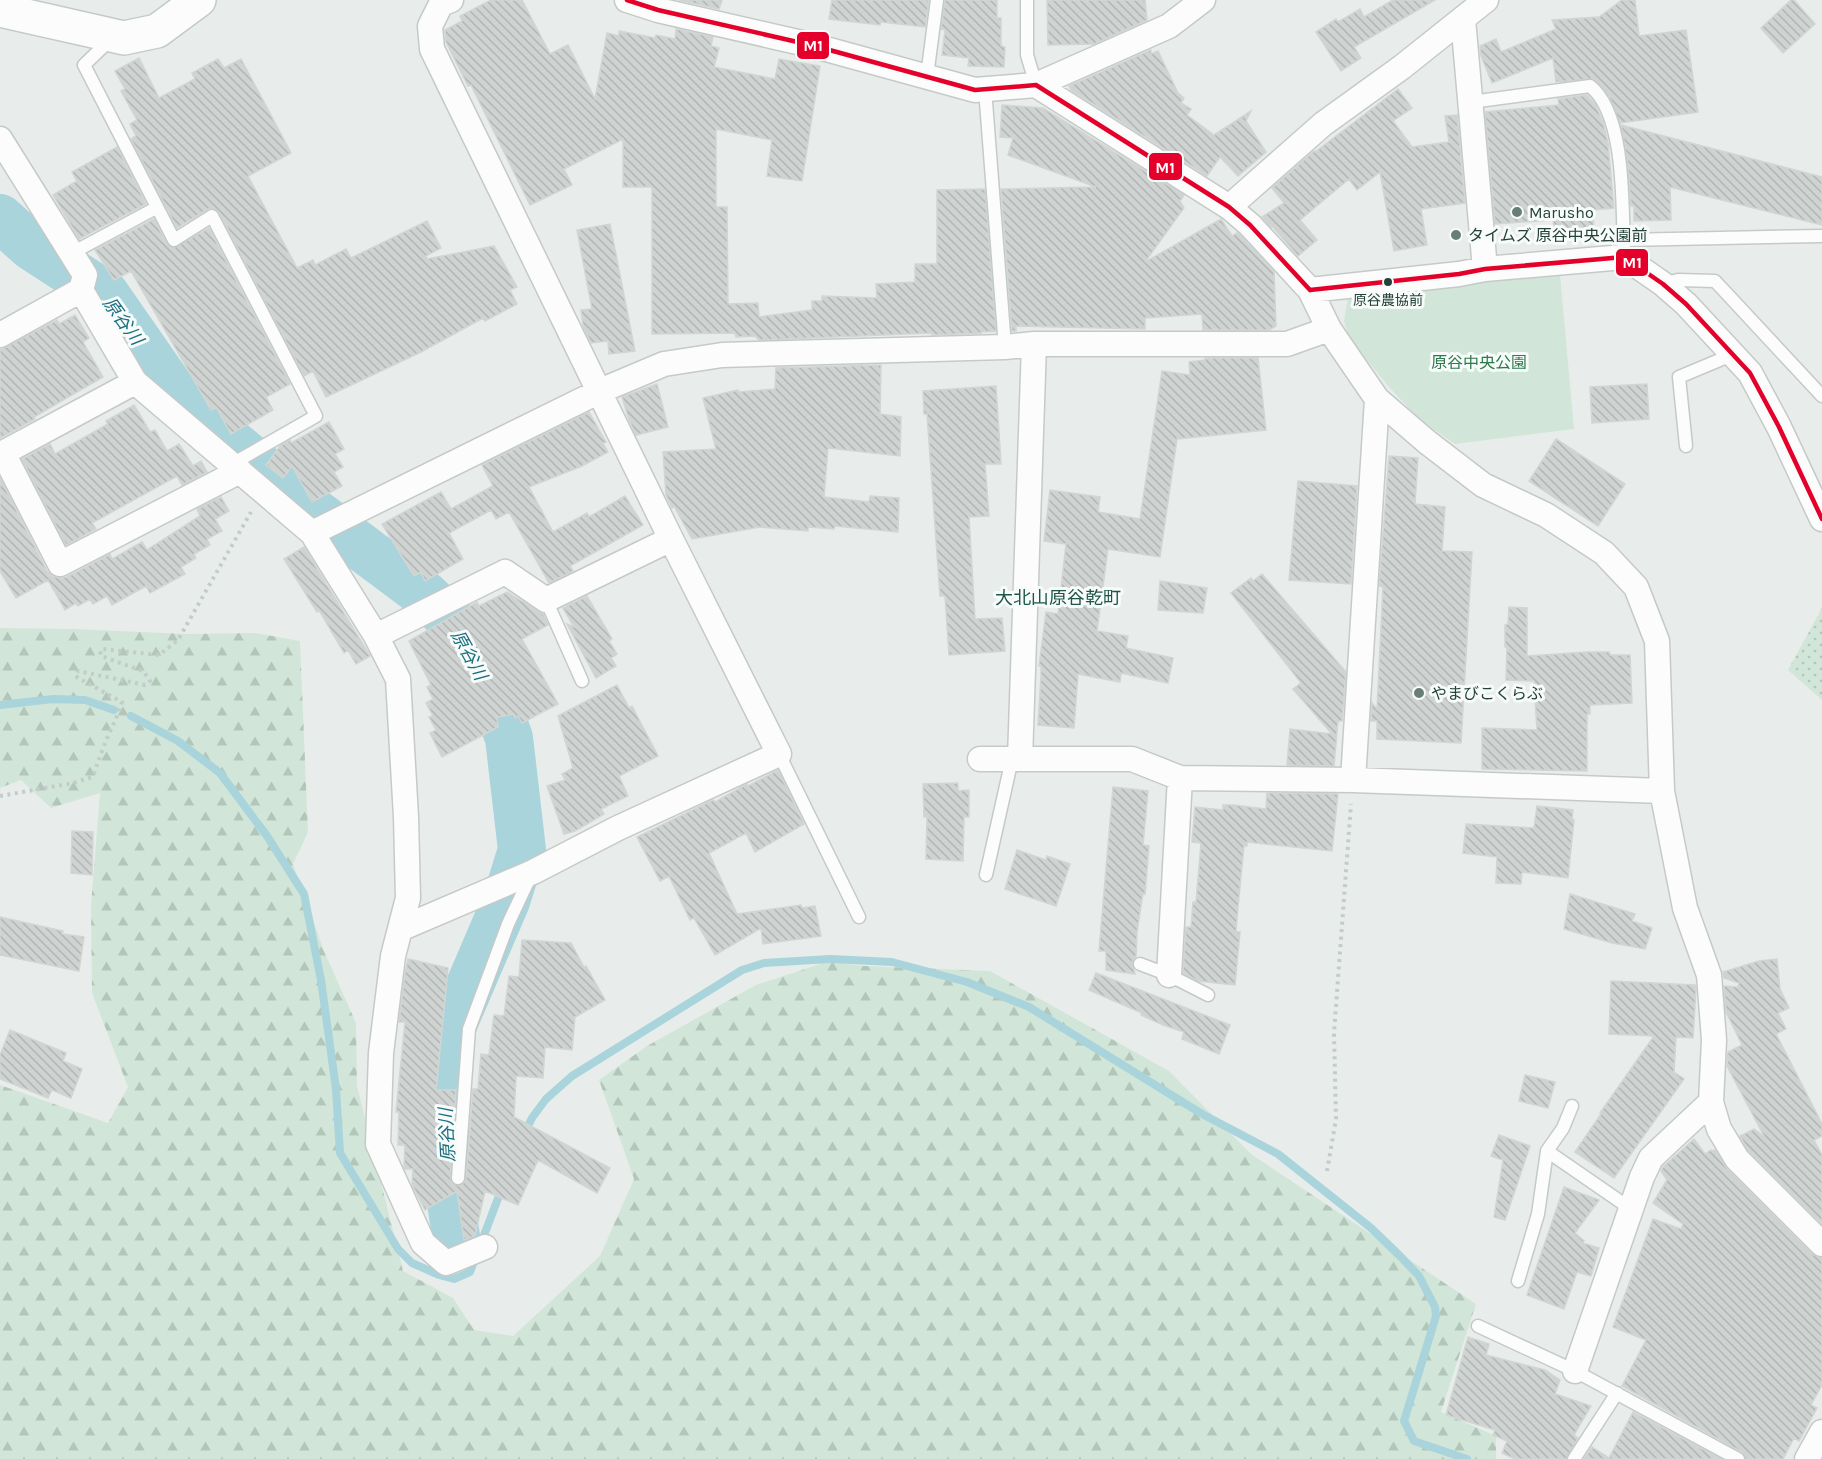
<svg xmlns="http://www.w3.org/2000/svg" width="1822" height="1459" font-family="Karla,'Noto Sans JP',sans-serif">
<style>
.green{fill:#d1e6d8}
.forest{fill:url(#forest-firs)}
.garden{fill:url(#garden-dots)}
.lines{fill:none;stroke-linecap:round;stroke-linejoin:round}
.stream{stroke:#a9d4db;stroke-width:8}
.river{stroke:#a9d4db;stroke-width:48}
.building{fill:url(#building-back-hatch);stroke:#d1d6d4;stroke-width:1.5}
.lane-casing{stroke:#c5cac8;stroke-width:15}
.street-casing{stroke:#c5cac8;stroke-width:27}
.secondary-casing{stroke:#c3cbc8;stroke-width:36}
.path{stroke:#c3ccca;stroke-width:4;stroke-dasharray:3 4.5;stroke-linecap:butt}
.lane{stroke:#fcfcfc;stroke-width:12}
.street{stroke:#fcfcfc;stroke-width:24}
.secondary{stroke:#fcfcfc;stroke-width:33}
.bus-1-casing{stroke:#f7fbf9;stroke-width:9}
.bus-1{stroke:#e4002b;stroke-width:4.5}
.poi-dot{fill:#697e78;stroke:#f7fbf9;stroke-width:2}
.bus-dot{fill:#24423a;stroke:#f7fbf9;stroke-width:2}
.labels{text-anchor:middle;stroke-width:6;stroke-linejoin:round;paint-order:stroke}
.bus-label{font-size:14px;fill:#24423a;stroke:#f7fbf9}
.poi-label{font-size:16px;fill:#24423a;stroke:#f7fbf9;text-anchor:start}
.park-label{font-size:16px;fill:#2d7a4b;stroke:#f7fbf9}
.water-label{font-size:18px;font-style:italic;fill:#1c6f80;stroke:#f7fbf9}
.neighbourhood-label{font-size:18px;fill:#1f5548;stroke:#f7fbf9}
.line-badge{stroke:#f7fbf9;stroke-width:2}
.badge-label{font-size:16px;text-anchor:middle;font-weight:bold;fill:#fff}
</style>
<defs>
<pattern id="forest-firs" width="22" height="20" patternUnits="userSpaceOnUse" patternTransform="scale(1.5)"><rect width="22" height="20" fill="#d1e6d8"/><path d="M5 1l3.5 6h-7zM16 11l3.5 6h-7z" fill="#b3c6ba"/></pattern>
<pattern id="garden-dots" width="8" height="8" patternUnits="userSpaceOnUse" patternTransform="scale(1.5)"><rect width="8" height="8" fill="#d1e6d8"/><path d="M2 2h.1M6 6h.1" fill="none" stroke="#b3c6ba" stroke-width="1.8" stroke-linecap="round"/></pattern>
<pattern id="building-back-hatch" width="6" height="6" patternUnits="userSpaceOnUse" patternTransform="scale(1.5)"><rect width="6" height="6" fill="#cfd4d2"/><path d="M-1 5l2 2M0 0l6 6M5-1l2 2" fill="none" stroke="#b2b7b5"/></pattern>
</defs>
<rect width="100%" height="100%" fill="#e8edeb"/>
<!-- green -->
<path class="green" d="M1560,274L1574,429L1455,444L1420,420L1389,387L1349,338L1344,321L1348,297Z"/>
<!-- forest -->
<path class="forest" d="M0,628L74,629L187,634L255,633L300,641L308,832L293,864L324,951L356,1023L357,1086L403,1271L453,1298L474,1330L513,1336L600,1256L634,1179L599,1080L647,1046L756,985L826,962L865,966L990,971L1169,1071L1251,1154L1476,1304L1441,1412L1496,1436V1459H0V1085L108,1123L128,1087L92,993L91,905L100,793L51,808L21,780L0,788Z"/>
<!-- garden -->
<path class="garden" d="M1822,608V700L1788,670Z"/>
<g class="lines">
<!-- stream -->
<path class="stream" d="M0,705L53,699L85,700L114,710
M131,716L178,741L220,773L267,836L304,894L321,980L336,1089L340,1153L398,1249L412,1263L439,1275L454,1279L470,1272L502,1188
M524,1134L532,1118L546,1099L572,1076L742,970L764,963L830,959L892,962L967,982L1029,1007L1202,1114L1278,1154L1371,1228L1400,1256L1419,1276L1435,1307L1436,1316L1404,1421L1414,1441L1467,1459"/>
<!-- river -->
<path class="river" d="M0,218L31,246L105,294L176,396L309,508L424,594L450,619L498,708L509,738L522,850L506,901L452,1027L444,1119L448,1182L457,1243"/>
</g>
<!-- building -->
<path class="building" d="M491,0H522L550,54L568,45L595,99L607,33L619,36V31L655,38L656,35L675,39L676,29L713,37L711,46L719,48L714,67L775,79L779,59L820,66L802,181L767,176L772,140L716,129V207H727L728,304L758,303L759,317L812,310V301H822V296L877,298L876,284L915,282V264H937V190L985,189L996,331L981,332V333L932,335V333L759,340L755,336L736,337L735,333L652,334V187H623V139L564,169L572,185L530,205L471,85L468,86L446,42L445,30L462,21L460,16Z
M679,0H722L719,9Z
M832,0H929L925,27L881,22L880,25L829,19Z
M945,0H997V18H1001V46L1005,47L1004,67L968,66L969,58L942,55L945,30L941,29Z
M1047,0H1145L1147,20L1094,44L1048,45Z
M1393,0H1435L1354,47L1361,58L1341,71L1316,32L1336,19L1338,22L1360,9L1364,17Z
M1622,0H1635L1639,36L1686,30L1698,112L1620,123L1609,96L1593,79L1556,82L1553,58L1492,83L1481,56L1480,46L1496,39L1501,52L1556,29L1552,20L1599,17Z
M1791,0H1794L1815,24L1783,53L1761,28Z
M1151,50V54L1158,51L1178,93L1184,98L1181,103L1191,109L1187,115L1214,135L1251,111L1246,121L1266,152L1238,176L1220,157L1207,176L1071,90L1069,86Z
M139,58L159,98L195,79L192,73L218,59L224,68L241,59L291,153L248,176L297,268L313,260L315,265L346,249L351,258L427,221L441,248L426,256L427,259L494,246L517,287L510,290L517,304L485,321L483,318L421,352L326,397L313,371L304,376L219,212L213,208L208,209L177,228L131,139L136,136L130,124L137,120L121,91L125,89L115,71Z
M1398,89L1412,108L1393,121L1412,147L1449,142L1445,116L1457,115L1465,203L1421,209L1427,245L1394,251L1380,172L1357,190L1349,179L1300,220L1317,240L1298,256L1271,225V227L1262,217L1284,203L1272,188L1314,151L1315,152Z
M1587,95L1595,104L1603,122L1608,143L1614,208L1593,210L1594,235L1555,237L1553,220L1495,224L1485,112L1559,105L1558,99Z
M1002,105L1043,108L1184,195L1180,201L1184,208L1145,262L1221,219L1232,236L1237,233L1240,235L1274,272L1276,326L1269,330H1203L1202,314L1145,318V329L1016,326V331H1012L1001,189L1096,187L1008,155L1013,138L1000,137Z
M1621,125L1822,177V225L1670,187L1671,220L1634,221V206H1631L1628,165Z
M117,147L146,204L79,239L53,195L77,181L72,172Z
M154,219L167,244L173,248L209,228L290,384L266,397L273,410L231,434L216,407L211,410L131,271L114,280L95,250Z
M610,224L635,351L609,354L608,341L591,343L583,326L581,310L592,309L577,230Z
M75,315L89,338L83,342L103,377L34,417L35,419L0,438V350L57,320L59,324Z
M1205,358H1258L1266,430L1177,439L1160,557L1108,549L1097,631L1128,636L1126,648L1173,658L1168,683L1121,673L1120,682L1078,674L1074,728L1038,725L1041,676V666H1039L1046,612L1058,614L1066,544L1044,541L1050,490L1100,497L1098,512L1140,519L1162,371L1190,375L1189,362L1205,360Z
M881,365L880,414L901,417L900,456L828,448L824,497L869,502L870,496L899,498L898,532L835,526L834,529L808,527V531L760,527L692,539L674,506L672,508L666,495L663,452L716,449L703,398L738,390V392L775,389L776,368Z
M657,384L668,427L636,435L629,420L622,397Z
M1647,384L1649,419L1592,423L1590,387Z
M996,386L1001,464H985L989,516L969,517L975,619L1002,618L1005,651L949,655L945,596H940L927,414H924L923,391Z
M134,405L150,432L155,430L167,451L179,444L193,466L201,461L207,472L182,485L177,476L92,523L96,529L66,545L22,459L50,444L55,454L108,424L106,421Z
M589,412L606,442L603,443L608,452L582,466L529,487L553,532L587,513L589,517L625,496L643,525L570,566L573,571L549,583L509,512L496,519L491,510L449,533L463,559L425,581L421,572L414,576L382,524L441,492L451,509L493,486L482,465Z
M329,422L344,449L335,454L343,467L334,472L342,486L312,502L292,466L283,478L266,465L280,446L290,440L291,443Z
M1556,439L1625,484L1598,526L1529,481Z
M1389,456L1418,458L1415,504L1445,507L1442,551L1472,552L1461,743L1377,739V721H1371L1372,703L1377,709L1383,587L1379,586Z
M0,478L47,571L52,576L59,578L67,577L110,554L112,559L142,542L147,550L200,516L197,509L221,497L229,511L215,519L222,531L207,539L210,545L194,554L196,558L181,567L185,574L150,593L146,586L112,605L107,596L93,604L90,599L78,606L76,603L65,610L48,580L16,598L0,571Z
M1298,481L1357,486L1351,584L1289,580Z
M304,547L370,656L356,664L348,650L344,653L319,610L317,612L284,559Z
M1262,574L1346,672L1342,721H1338L1334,766L1287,765L1290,729L1332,734L1293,689L1301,683L1231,593L1251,578L1253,581Z
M1160,581L1207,588L1203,613L1158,610Z
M507,592L543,614L548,625L522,639L558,704L522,723L518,716L515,718L514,714L497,717L498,727L442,757L430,733L436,730L429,717L433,716L426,703L433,699L427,687L431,685L409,641L477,602L479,606Z
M587,596L612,639L609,641L617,654L611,658L616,666L596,678L567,624L574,627L563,608Z
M1509,607L1527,608V656L1588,652H1609L1610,655H1630L1632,703L1590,705V714H1587V771L1482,769V728L1537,730L1534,681L1506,680L1507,647H1505V625L1508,624Z
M617,685L629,708L632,706L658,756L619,776L628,796L601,809L604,814L575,831L564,834L547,786L565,780L562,774L573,768L558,716Z
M778,770L804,824L755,852L746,833L709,853L737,914L801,905L802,908L815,906L821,936L763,944L761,928L715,955L694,918L690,920L669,876L660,881L637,837L713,800L715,802L747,784L748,786Z
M958,783V791L969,790V817H964L963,861L926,859L927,817H924L923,784Z
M1113,787L1148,791L1143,845L1149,846L1145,894L1143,893L1137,932L1136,957L1132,962L1135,974L1106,970V951H1099Z
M1267,793L1338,794L1332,851L1247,842V846H1244L1238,907L1236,932H1240L1235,985L1198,981L1183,973L1186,927H1191L1193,902H1196L1201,843L1192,842L1195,807L1223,810V805H1233L1266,809Z
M1537,806L1573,810L1572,819L1574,820L1568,878L1522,872L1521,884L1496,883L1497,857L1463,853L1466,824L1534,828Z
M72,831L93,832L92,875L71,873Z
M1017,850L1046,860L1047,856L1070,864L1056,906L1005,889Z
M1570,894L1635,914L1632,921L1652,928L1645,949L1612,943L1564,929Z
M0,917L63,931L62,934L84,937L79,971L0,955Z
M522,940L571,943L584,967L586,966L605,1000L575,1017L572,1050L545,1047L543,1078L516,1076L514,1117L610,1168L597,1193L538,1160L518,1205L485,1191L475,1236L464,1240L457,1191L425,1210L412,1185L413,1169H405L404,1167L405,1145H398L399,1112H396L405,1022H399L405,973L408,959L448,968L436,1090H456L450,1177L453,1184L461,1186L466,1179L473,1089H478L481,1054L489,1055L494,1015L504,1016L509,976L519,977Z
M1777,959L1780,989L1789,1008L1778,1013L1786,1029L1776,1034L1822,1124V1136L1814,1140L1822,1155V1224L1748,1150L1740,1136L1754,1129L1764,1136L1727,1066L1728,1052L1742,1045L1726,1012L1724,986L1738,987L1739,983L1724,978L1723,972L1759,961Z
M1096,973L1230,1025L1219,1054L1182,1039L1184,1032L1163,1025L1141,1015L1142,1013L1089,990Z
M1611,981L1695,985L1696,988L1693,1038L1676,1037L1674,1072L1684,1079L1614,1178L1575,1152L1601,1114L1600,1113L1654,1036L1609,1034Z
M10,1030L66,1053L63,1061L82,1069L71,1098L52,1090L48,1098L0,1079V1055Z
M1525,1075L1555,1082L1548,1108L1519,1101Z
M1499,1135L1530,1146L1505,1220L1494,1217L1503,1160L1491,1156Z
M1694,1139L1705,1154L1711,1150L1712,1151L1715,1150L1727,1169L1812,1254L1822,1258V1385L1811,1405L1817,1408L1799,1441L1794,1438L1783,1459H1746L1742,1452L1622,1386L1646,1340L1613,1327L1653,1219L1681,1229L1683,1224L1653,1203L1667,1180L1661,1171L1663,1167Z
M1564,1187L1599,1200L1575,1233L1584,1241L1583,1243L1599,1248L1591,1276L1577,1272L1564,1309L1527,1295Z
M1468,1337L1489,1344L1486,1355L1545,1370L1560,1380L1555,1394L1591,1406L1574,1435L1578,1438L1566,1459H1515L1502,1453L1507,1441L1493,1435L1495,1430L1446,1415Z
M1633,1412L1721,1459H1584L1592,1447L1609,1458Z"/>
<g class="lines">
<defs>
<path id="lane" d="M1027,0V55L1036,85
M111,39L84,65L174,240L212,216L316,416L232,464
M927,76L937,0
M985,89L1005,347
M1471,102L1590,86C1627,115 1622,213 1624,257
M1624,240L1821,236
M70,254L156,208
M1663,284L1678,280L1715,281L1822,396
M1686,446L1679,377L1734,354
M546,600L582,681
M779,754L859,917
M986,875L1012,759
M1140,964L1169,975L1208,995
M1547,1151L1563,1128L1572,1106
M458,1178L469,1029L508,924L531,875
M1518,1281L1538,1214L1547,1151L1631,1209
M1478,1326L1575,1371L1738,1459
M1574,1459L1617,1393"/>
<path id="street" d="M627,0L658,10L815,46L975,90L1036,85L1229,207L1250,225L1310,290L1329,329L1377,399L1427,442L1483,485L1546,515L1604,553L1636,587L1657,641L1662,791L1685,908L1709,975L1714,1040L1711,1102L1719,1129L1737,1159L1822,1244
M1463,19L1485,269
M1036,85L1169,26L1203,0
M0,139L85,275L81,290L135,382L312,533L376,636L398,679L406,817L408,898L393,956L381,1053L378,1144L423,1243L446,1263L485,1247
M1229,207L1323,124L1402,67L1486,0
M1310,290L1459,274L1485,269L1624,257L1663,284L1686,304L1750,373L1779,427L1822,519
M0,335L81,290
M135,382L3,453L60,564L240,471
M312,533L600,391L664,364L722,355L1005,347L1034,344H1287L1329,329
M376,636L505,572L546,600L671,539
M980,759H1132L1180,778L1353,780L1662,791
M1020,759L1034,344
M1353,780L1377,399
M400,929L533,872L618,828L779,754L671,539L432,49L430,26L441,4L451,0
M1169,975L1180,778
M1575,1371L1642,1177L1651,1158L1711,1102
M1807,1459L1822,1432"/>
<path id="secondary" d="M0,10L124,38L157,31L199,0"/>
</defs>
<!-- lane casing -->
<use href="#lane" class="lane-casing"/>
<!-- street casing -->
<use href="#street" class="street-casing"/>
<!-- secondary casing -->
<use href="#secondary" class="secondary-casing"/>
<!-- path -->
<path class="path" d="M0,796L73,783L92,777C97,768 98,760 102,751C108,734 117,719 122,702L78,678L75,675L78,671L145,685L150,681L143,671L101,656L100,651L103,649L159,655L178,640L251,512
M1327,1171L1336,1119L1334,1033L1351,804"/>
<!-- lane -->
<use href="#lane" class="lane"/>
<!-- street -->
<use href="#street" class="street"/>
<!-- secondary -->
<use href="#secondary" class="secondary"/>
<defs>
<path id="bus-1" d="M627,0L658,10L815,46L975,90L1036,85L1229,207L1250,225L1310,290
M1310,290L1459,274L1485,269L1624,257L1663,284L1686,304L1750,373L1779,427L1822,519"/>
</defs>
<!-- bus-1 casing -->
<use href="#bus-1" class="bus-1-casing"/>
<!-- bus-1 -->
<use href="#bus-1" class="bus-1"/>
</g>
<!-- markers -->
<g class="poi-dot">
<circle cx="1517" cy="212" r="6"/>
<circle cx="1456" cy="235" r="6"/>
<circle cx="1419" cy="693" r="6"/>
</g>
<circle class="bus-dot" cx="1388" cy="282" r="5"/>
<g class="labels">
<!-- bus labels -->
<g class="bus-label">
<text x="1388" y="305">原谷農協前</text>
</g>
<!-- poi labels -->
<g class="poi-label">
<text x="1529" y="218">Marusho</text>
<text x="1468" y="241">タイムズ 原谷中央公園前</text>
<text x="1431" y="699">やまびこくらぶ</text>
</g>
<!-- park labels -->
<g class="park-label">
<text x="1479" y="368">原谷中央公園</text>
</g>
<!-- water labels -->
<g class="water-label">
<text transform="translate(123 321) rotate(54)" y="6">原谷川</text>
<text transform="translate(469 655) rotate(61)" y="6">原谷川</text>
<text transform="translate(447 1135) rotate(-93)" y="6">原谷川</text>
</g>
<!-- neighbourhood labels -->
<g class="neighbourhood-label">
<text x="1058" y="604">大北山原谷乾町</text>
</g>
</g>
<g class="line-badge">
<rect x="796" y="31" width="34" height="29" rx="6" fill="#e4002b"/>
<rect x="1148" y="152" width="35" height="29" rx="6" fill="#e4002b"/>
<rect x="1615" y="248" width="34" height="29" rx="6" fill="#e4002b"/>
</g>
<g class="badge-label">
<text x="813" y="51">M1</text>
<text x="1165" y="173">M1</text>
<text x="1632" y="268">M1</text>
</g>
</svg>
